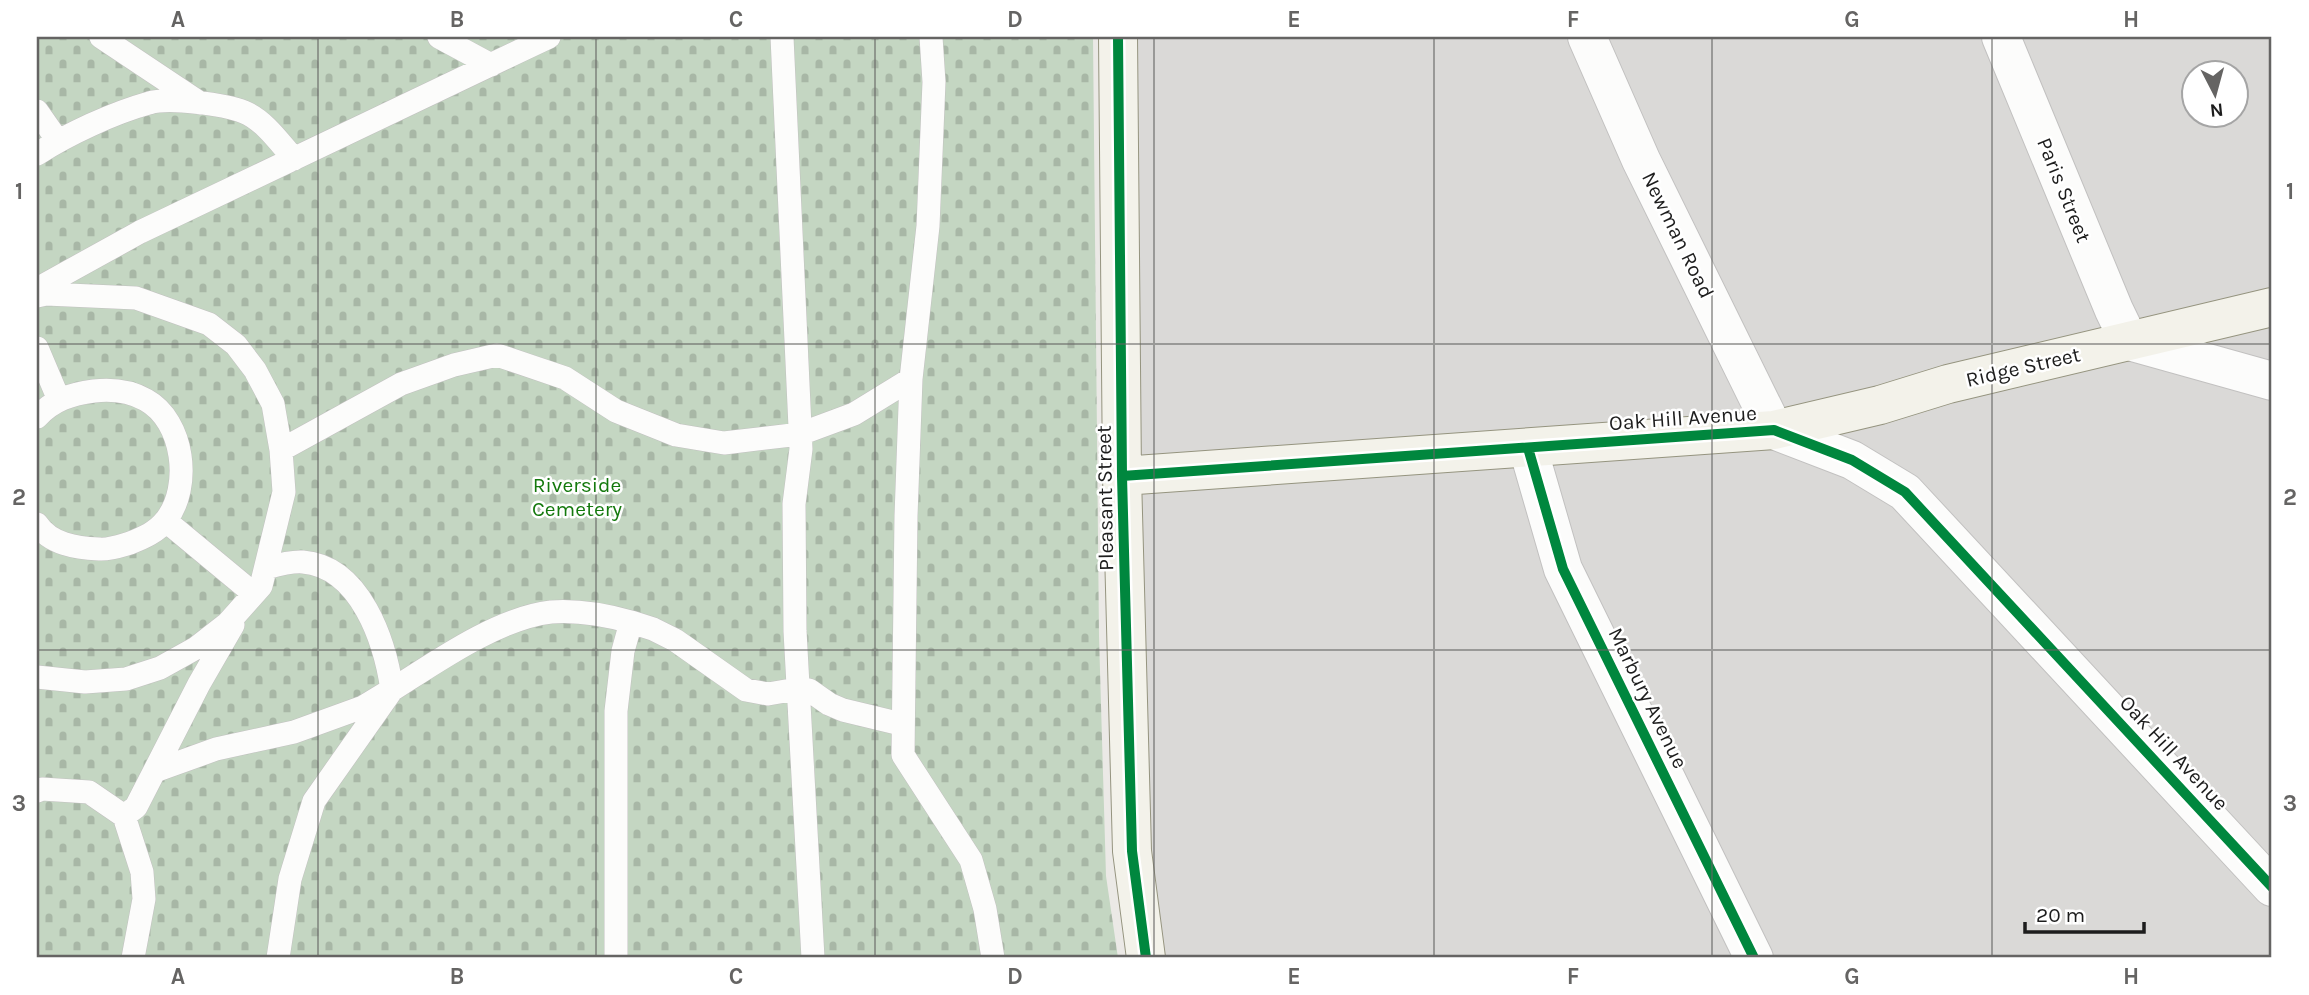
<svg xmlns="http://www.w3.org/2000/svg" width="2309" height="995" font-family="Karla,sans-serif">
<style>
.residential{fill:#dad9d7;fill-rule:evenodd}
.cemetery{fill:url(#cemetery-stones)}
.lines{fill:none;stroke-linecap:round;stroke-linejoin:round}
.lane-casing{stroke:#c2c1c0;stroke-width:24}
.street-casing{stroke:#c2c1c0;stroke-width:40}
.secondary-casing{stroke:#95947f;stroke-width:40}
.lane{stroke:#fcfcfb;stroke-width:23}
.street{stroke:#fcfcfb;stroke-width:38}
.secondary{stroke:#f3f2ea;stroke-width:38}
.cycleway-casing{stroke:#fff;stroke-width:15}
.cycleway{stroke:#00873e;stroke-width:10}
.grid{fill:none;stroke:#656463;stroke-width:2;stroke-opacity:0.55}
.labels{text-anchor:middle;stroke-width:5;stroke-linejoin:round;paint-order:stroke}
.street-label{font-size:21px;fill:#1d1d1d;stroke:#fff}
.park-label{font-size:21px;fill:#14790d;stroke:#fff}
.neatline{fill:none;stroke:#656463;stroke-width:2.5}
.grid-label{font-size:23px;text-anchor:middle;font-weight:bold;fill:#656463}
</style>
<defs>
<pattern id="cemetery-stones" width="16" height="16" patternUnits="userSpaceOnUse" patternTransform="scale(1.75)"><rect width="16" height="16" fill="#c4d6c2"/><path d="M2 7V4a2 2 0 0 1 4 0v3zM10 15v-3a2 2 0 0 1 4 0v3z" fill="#a8b7a6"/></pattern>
</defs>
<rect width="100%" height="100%" fill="#ebe9e6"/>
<!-- residential -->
<path class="residential" d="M1118,37H2272V958H1135ZM2194,74H2236V116H2194Z"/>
<!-- cemetery -->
<path class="cemetery" d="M37,37H1093L1099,636L1106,876L1118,958H37Z"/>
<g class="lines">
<defs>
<path id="lane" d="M101,37L200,103
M439,37L491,65
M782,37L801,449L794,504L795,631L813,958
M931,37L934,82L928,226L911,379L906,516L903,755L971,860L985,909L993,958
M37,111L58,141
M37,154C68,134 113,113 149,103C168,97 224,104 244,112C264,120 280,143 294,159
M37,289L140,232L549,37
M37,296L46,294L136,298L209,324L236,345L255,370L273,404L281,450L284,492L261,586L228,623L196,648L160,668L126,679L85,682L37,677
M37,348L59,400
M37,417C53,400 71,394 94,391C112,389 130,391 146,400C184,421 192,487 166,520C157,532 143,538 130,543C120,546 109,550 99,549C76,548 50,544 37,524
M281,450L401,384L454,365L497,355L565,378L616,411L676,435L724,443L800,434L854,414L911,379
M166,521L254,594
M266,568C277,565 291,561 303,562C361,567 385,642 392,690C436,662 498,618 551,612C578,610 606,615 631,622
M155,771L216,749L294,732L363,707L386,693
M37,791L42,789L89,792L124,816L142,872L144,899L133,958
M124,816L136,807L199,684L233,625
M278,958L290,879L314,801L392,690
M616,958V711L623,651L631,622L653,629L675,640L746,690L768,694L797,689L809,690L829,704L843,710L901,724"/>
<path id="street" d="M1587,37L1641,160L1774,430L1852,460L1905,492L2272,887
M2001,37L2114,310L2129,341L2272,381
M1528,448L1563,569L1754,958"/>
<path id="secondary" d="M1118,37L1122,476L1132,851L1146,958
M1122,476L1774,430L1880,405L1948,384L2272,307"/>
</defs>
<!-- lane casing -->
<use href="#lane" class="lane-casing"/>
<!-- street casing -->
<use href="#street" class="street-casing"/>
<!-- secondary casing -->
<use href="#secondary" class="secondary-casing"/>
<!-- lane -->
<use href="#lane" class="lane"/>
<!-- street -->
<use href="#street" class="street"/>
<!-- secondary -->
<use href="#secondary" class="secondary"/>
<defs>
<path id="cycleway" d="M1118,37L1122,476L1132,851L1146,958
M1528,448L1563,569L1754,958
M1122,476L1774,430L1852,460L1905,492L2272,887"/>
</defs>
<!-- cycleway casing -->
<use href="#cycleway" class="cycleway-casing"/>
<!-- cycleway -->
<use href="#cycleway" class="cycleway"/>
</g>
<!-- grid -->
<path class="grid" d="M318,37V958M596,37V958M875,37V958M1154,37V958M1434,37V958M1712,37V958M1992,37V958M37,344H2272M37,650H2272"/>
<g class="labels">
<!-- street labels -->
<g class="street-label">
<text transform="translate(2064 190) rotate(68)" y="7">Paris Street</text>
<text transform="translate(1678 235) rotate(64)" y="7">Newman Road</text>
<text transform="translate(2023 367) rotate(-13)" y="7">Ridge Street</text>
<text transform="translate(1683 418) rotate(-4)" y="7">Oak Hill Avenue</text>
<text transform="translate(1105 498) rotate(-91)" y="7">Pleasant Street</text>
<text transform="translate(1648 698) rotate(64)" y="7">Marbury Avenue</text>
<text transform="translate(2174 753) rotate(47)" y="7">Oak Hill Avenue</text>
</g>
<!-- park labels -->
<g class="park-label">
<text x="577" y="492">Riverside<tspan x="577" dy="24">Cemetery</tspan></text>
</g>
</g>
<!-- border -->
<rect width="2309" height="995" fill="none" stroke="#ffffff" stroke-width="77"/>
<!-- north arrow -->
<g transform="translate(2215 94) rotate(174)"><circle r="33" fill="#ffffff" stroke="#a5a5a5" stroke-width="2"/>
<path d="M0-5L12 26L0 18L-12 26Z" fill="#656463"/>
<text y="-10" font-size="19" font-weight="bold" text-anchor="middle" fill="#1d1d1d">N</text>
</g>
<!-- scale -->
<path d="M2025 922v10h119v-10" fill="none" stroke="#1d1d1d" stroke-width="3.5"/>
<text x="2036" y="922" font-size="21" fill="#1d1d1d" stroke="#ffffff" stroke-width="5" paint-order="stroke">20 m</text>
<rect x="38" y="38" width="2232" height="918" class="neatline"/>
<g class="grid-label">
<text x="178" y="27">A</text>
<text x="457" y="27">B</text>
<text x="736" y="27">C</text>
<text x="1015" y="27">D</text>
<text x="1294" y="27">E</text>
<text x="1573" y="27">F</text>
<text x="1852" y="27">G</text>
<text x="2131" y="27">H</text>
<text x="19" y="199">1</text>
<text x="2290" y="199">1</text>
<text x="19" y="505">2</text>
<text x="2290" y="505">2</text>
<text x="19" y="811">3</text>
<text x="2290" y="811">3</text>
<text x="178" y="984">A</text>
<text x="457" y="984">B</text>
<text x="736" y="984">C</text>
<text x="1015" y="984">D</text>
<text x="1294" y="984">E</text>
<text x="1573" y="984">F</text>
<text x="1852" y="984">G</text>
<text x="2131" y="984">H</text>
</g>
</svg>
